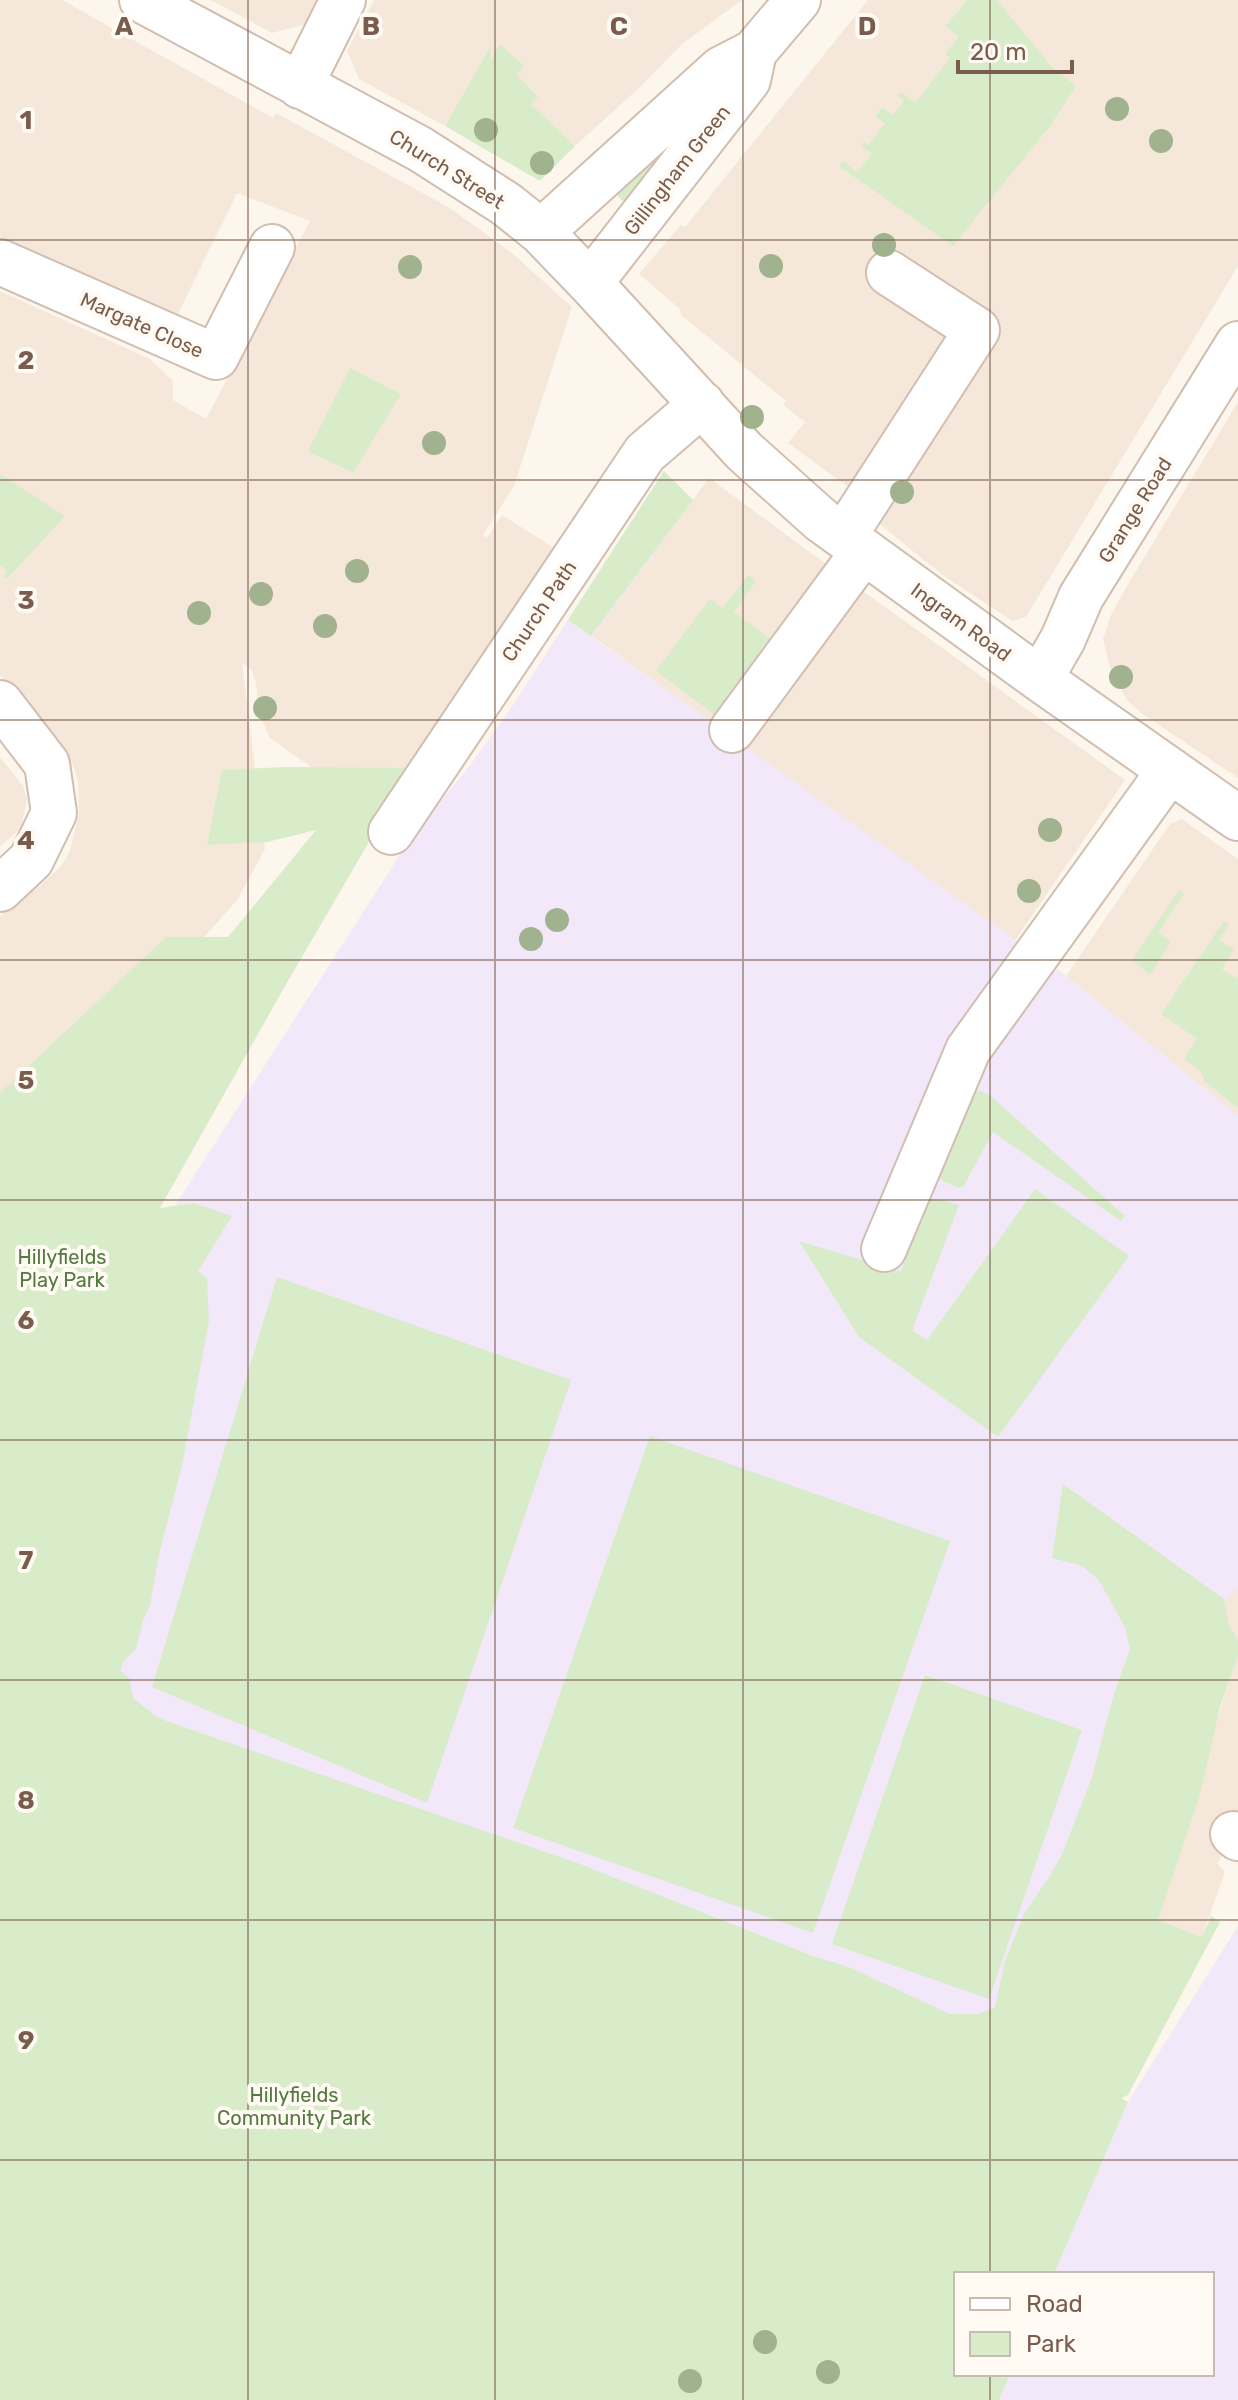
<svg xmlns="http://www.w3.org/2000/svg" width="1238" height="2400" font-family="Rubik,sans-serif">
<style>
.residential{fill:#f5e8da}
.education{fill:#f3e8fa}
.green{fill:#d8ecc9}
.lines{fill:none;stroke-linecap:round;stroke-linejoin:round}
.minor-casing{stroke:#d1beb0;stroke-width:48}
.minor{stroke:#fff;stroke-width:44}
.tree{fill:#a0b28e}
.grid{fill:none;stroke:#7a5c4d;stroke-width:2;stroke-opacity:0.55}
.labels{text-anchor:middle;stroke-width:8;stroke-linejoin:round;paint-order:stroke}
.street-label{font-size:20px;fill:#7a5c4d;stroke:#fffaf3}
.park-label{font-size:20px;fill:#537a41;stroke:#fffaf3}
.grid-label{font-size:26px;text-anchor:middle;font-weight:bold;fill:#7a5c4d;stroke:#fffaf3;stroke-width:8;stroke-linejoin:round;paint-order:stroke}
</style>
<rect width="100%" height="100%" fill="#fdf6ec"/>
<!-- residential -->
<path class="residential" d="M0,0H62L273,118L276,113L450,208L513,254L572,307L514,486L483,535L487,538L502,515L556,549L375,812L270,738L259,714L256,683L252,671L242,662L265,849L237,900L177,968L0,1107V916L41,885L61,866L70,851L79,812L78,781L73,765L39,719L0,675V291L150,359L173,381V400L206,419L310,221L237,193L178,314L0,237Z
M211,0H319L307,24L272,33Z
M374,0H742L682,44L639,88L575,146L489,64L490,47L445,126L359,79L347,51Z
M868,0H1238V266L1026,617L1012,621L941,574L854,503L859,495L788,443L805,422L783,405L786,401L681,315L680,309L639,274L681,225L685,227Z
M1238,402V778L1141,713L1128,701L1112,675L1103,639L1111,615L1127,586Z
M709,478L833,569L717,727L592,636Z
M856,586L1125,780L1014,942L741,744Z
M0,757L23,786L27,799L21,828L0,847Z
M1182,819L1238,859V1116L1066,976L1170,824Z
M1238,1587V1640L1229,1625L1224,1599Z
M1238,1654V1832L1217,1863L1225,1872L1202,1937L1153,1919Z"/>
<!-- education -->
<path class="education" d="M664,471L693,500L592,637L1066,976L1238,1116V1587L1172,1655L1043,1978L968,2031L103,1709L169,1215L410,839L471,764L513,705Z
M1238,1926V2400H999L1010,2374H1212V2274H1054L1128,2102Z"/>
<!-- green -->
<path class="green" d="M967,0H997L1051,66L1076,86L1050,126L953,246L839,166L843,161L857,172L872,154L861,145L864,142L868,145L885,124L875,116L882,107L893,115L904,101L898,96L901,92L915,103L950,58L945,54L959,37L946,26Z
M500,44L524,66L516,74L538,97L531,104L575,146L540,181L445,126L491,45L490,61Z
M663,137L677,151L631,209L607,185Z
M350,368L401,394L353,473L308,451Z
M664,471L693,500L591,636L568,620Z
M0,474L65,516L7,579L4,576L7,571L0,565Z
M748,575L756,581L734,612L775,642L719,718L656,671L710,599L723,608Z
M284,767L412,768L285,986L160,1208L194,1203L232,1216L198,1271L207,1278L209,1320L183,1461L158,1559L150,1606L143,1620L136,1649L124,1661L120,1671L129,1678L133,1698L156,1716L169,1722L580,1864L813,1956L851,1968L950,2014H979L995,2007L1005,1961L1024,1914L1049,1877L1063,1852L1091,1780L1114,1694L1130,1649L1125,1627L1098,1579L1082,1566L1052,1558L1063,1484L1224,1599L1229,1625L1238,1640V1656L1220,1707L1200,1795L1158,1920L1202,1937L1211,1916L1220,1922L1128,2095L1121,2098L1128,2102L1054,2274H956V2374H1010L999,2400H0V1093L166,937H228L316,830L267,842L207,845L222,770Z
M1179,890L1184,893L1158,932L1171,942L1150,975L1132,960Z
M1224,921L1229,925L1219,939L1234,950L1222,969L1236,978L1238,976V1108L1205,1082L1201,1072L1184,1059L1197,1039L1161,1014Z
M971,1090L984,1092L992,1097L1125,1216L1121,1221L993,1132L963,1187H956L935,1177Z
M1035,1189L1129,1256L998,1437L859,1337L799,1241L901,1272L927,1200L937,1199L959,1205L914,1325L913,1331L927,1340Z
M277,1277L571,1380L427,1803L152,1687Z
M650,1436L950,1541L813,1933L513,1828Z
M925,1675L1082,1730L989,1999L832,1944Z"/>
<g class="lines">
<defs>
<path id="minor" d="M142,0L420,149L506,204L541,232L590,283L744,451L821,520L1040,679L1238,818
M300,86L343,0
M541,232L721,69L754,52L798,0
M0,262L216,357L272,247
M590,283L748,80L754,52
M844,536L977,330L889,273
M1040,679L1063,639L1081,597L1238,344
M0,703L47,764L54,813L31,860L0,889
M732,730L864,551
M391,832L645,453L702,404
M884,1249L968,1050L1170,770
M1233,1834L1238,1838"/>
</defs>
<!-- minor casing -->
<use href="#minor" class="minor-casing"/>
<!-- minor -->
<use href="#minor" class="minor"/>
</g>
<!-- trees -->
<g class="tree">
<circle cx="1117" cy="109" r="12"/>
<circle cx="486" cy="130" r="12"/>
<circle cx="1161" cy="141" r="12"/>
<circle cx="542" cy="163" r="12"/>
<circle cx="884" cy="245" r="12"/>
<circle cx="771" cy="266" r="12"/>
<circle cx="410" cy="267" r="12"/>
<circle cx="752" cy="417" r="12"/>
<circle cx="434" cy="443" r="12"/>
<circle cx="902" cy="492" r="12"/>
<circle cx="357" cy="571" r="12"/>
<circle cx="261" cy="594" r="12"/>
<circle cx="199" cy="613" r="12"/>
<circle cx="325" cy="626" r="12"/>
<circle cx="1121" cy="677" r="12"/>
<circle cx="265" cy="708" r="12"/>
<circle cx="1050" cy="830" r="12"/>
<circle cx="1029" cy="891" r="12"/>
<circle cx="557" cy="920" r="12"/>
<circle cx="531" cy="939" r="12"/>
<circle cx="765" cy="2342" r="12"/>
<circle cx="828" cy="2372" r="12"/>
<circle cx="690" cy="2381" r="12"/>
</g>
<!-- grid -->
<path class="grid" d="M248,0V2400M495,0V2400M743,0V2400M990,0V2274M0,240H1238M0,480H1238M0,720H1238M0,960H1238M0,1200H1238M0,1440H1238M0,1680H1238M0,1920H1238M0,2160H1238M990,2374V2400"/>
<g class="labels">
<!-- street labels -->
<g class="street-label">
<text transform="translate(447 169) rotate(32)" y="7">Church Street</text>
<text transform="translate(677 170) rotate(-52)" y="7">Gillingham Green</text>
<text transform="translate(142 325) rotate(24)" y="7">Margate Close</text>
<text transform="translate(1135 510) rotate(-58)" y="7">Grange Road</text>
<text transform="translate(539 611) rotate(-56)" y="7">Church Path</text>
<text transform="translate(961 622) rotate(36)" y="7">Ingram Road</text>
</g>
<!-- park labels -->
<g class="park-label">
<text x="62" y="1264">Hillyfields<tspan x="62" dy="23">Play Park</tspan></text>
<text x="294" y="2102">Hillyfields<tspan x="294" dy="23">Community Park</tspan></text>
</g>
</g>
<g class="grid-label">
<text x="124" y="35">A</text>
<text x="371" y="35">B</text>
<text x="619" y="35">C</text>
<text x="867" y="35">D</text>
<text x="26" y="129">1</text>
<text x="26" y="369">2</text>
<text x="26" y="609">3</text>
<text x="26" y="849">4</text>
<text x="26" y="1089">5</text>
<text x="26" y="1329">6</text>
<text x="26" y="1569">7</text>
<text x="26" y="1809">8</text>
<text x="26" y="2049">9</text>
</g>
<!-- legend -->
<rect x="954" y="2272" width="260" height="104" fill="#fffaf3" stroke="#cabbb1" stroke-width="2"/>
<rect x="970" y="2298" width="40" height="12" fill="#ffffff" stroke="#cabbb1" stroke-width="2"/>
<text x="1026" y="2312" font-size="24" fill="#7a5c4d">Road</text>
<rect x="970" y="2332" width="40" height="24" fill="#d8ecc9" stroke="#cabbb1" stroke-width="2"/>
<text x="1026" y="2352" font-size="24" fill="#7a5c4d">Park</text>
<!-- scale -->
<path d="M958 60v12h114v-12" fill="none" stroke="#7a5c4d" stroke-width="4"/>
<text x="970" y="60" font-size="24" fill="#7a5c4d" stroke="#fffaf3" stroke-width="6" paint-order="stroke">20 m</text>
</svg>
